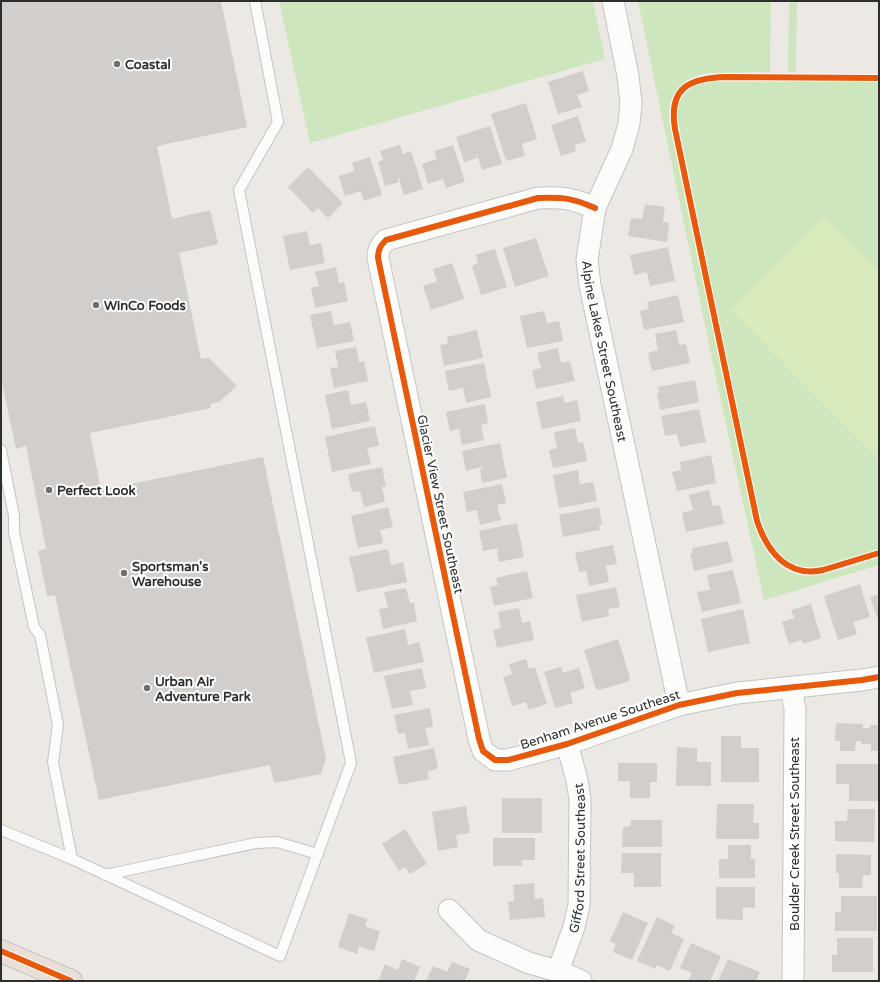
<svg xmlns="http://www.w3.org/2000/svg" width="880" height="982" font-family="'Varela Round',sans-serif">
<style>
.green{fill:#cee6be}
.pitch{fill:#d9eabb}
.building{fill:#d1cecb}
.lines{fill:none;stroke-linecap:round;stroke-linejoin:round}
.lane-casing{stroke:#c5c4c5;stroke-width:12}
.street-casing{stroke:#c5c4c5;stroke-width:23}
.highway-casing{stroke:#c6c5c4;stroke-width:24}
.lane{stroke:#fcfcfb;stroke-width:10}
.street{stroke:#fcfcfb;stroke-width:21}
.highway{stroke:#eadfd6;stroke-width:22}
.cycleway-casing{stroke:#fff;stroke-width:8}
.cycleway{stroke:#e8590c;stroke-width:6}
.poi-dot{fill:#706f6e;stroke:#fff;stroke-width:1.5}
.labels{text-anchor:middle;stroke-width:4;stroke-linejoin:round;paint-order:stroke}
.poi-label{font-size:13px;font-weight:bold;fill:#2e2e2e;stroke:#fff;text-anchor:start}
.street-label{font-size:13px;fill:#2e2e2e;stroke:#fff}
</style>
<rect width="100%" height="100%" fill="#ece8e4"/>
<!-- green -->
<path class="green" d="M279,1H593L605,59L310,143Z
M638,1H771L770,72L709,73C685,76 668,92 669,117C669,123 671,129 672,135L752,515C760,546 778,581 817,575C837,573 859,564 879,557V565L764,600L716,378Z
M789,1H797L796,72H788Z
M715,81L879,82V549C860,555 830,567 811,568C775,569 763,529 756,501L677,117C678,92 692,83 715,81Z"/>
<!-- pitch -->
<path class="pitch" d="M825,217L879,271V459L731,310Z"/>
<!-- building -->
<path class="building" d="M1,1H221L247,127L157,146L172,219L210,210L218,244L179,253L201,359L209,358L237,386L219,402L210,404L211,408L90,433L101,490L263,457L326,759L321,774L274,783L270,765L99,800L55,595L47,596L38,551L46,549L26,446L16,449L1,378Z
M583,71L589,91L577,95L582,107L558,114L548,82Z
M526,103L537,139L522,144L525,156L506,161L491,114Z
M578,116L586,142L575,145L576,151L561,156L551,125Z
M490,126L502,164L482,170L477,154L476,155L477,158L464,162L456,137Z
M400,145L403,154L411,151L423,189L404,195L399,178L397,179L399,182L385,186L378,162L383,160L380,151Z
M453,145L465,182L446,188L443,179L428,184L422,164L437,159L434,151Z
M370,157L382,195L364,201L361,191L345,196L339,176L354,171L352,163Z
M308,167L343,203L328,218L318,208L313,213L288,187Z
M645,204L665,207L663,222L669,223L667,242L628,236L631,218L642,219Z
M307,231L310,245L308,246L321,243L325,263L290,270L283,236Z
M536,238L549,276L515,287L503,248Z
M668,247L675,281L650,286L647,272L634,275L630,255Z
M495,249L507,287L481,295L472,266L478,263L476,255Z
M452,263L464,299L431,310L423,286L436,282L438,285L433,269Z
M336,267L339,283L344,282L348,301L315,308L311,288L319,286L315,272Z
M678,295L684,322L644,330L640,311L649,309L647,302Z
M331,311L334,325L350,322L354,341L317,348L310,315Z
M544,311L547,323L544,324L559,321L563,341L527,348L520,316Z
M477,330L483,358L444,366L440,345L448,344L447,337Z
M676,330L679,345L686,344L690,363L652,371L648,353L658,350L655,334Z
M356,347L359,362L364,361L368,381L334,388L330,368L338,367L335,351Z
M558,348L561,363L570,361L575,381L536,389L532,370L541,368L537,353Z
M484,363L491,397L466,403L463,389L466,387L449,391L445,371Z
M695,380L699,402L660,410L657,393H660L658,387Z
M348,390L351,405L366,402L370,421L332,429L325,395Z
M563,396L565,403L577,400L581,421L542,429L536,402Z
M485,404L488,423L481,425L484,440L462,445L459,429L450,431L446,412Z
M699,409L706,442L680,447L677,434L665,436L661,416Z
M375,426L379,446L367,448L371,464L332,472L325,437Z
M575,428L578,443L583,442L587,461L553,468L549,450L557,448L554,432Z
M500,443L507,478L482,483L480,469H482V467L466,471L462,451Z
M711,455L716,483L677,491L672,472L681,470L680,462Z
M382,467L386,486L382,487L385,502L364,507L360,491L352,492L348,474Z
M578,470L580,483L577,485L593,482L597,501L559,508L553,475Z
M502,484L506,503L497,505L501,520L480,525L477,510L467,512L463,492Z
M709,490L713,506L720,505L724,524L686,532L682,513L693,510L689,495Z
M388,507L393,527L380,530L383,543L358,548L351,516Z
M599,507L602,525H599L600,530L563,537L559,515Z
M517,523L524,557L499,562L497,550L499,549V548L483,551L479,531Z
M728,541L733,562L694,571L690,553H693L692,548Z
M613,545L617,564L606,566L609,582L589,586L586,571L579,572L575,553Z
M388,549L391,565L403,562L407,582L357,592L349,557Z
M733,570L741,603L702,612L697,592L710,590L707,575Z
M527,571L533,598L494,606L490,587L498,585L496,578Z
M860,584L870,617L853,622L857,634L838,640L824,596Z
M616,587L620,607L608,609L609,616L582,622L576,595Z
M406,588L410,603H414L417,621L383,629L379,609L388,608L384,592Z
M879,594V623L870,597Z
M811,604L821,638L803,644L801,640L789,644L782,622L794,618L791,610Z
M519,608L522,623L530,621L534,640L497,648L493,630L501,628L498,612Z
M743,609L750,643L708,652L701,619Z
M405,629L408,645L419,642L424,662L374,673L366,638Z
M618,639L630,678L629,679L630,681L598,690L597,689H596L584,650Z
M526,659L529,669L535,667L547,704L529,710L526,702L512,706L503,677L512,674L509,664Z
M561,667L563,673L579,668L585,688L570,693L573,703L555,708L544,672Z
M422,668L426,688L410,691L413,705L392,709L384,676Z
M430,708L433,727L425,728L429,745L408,749L405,733L398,734L394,715Z
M836,723L863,724V728H870V725H879V751H871V744H861V741H856L855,751H840V741H835Z
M721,736H741V748H759V782H721Z
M677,747L697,748V762H711V786H676Z
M434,748L438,768L427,772L429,779L399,785L393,757Z
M618,763H657V782H650V798H630V781H618Z
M836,764H879V801H849V784H836Z
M502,798H542V833H502Z
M717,804H754L753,823H759V839H716Z
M466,806L470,833L456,835L458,847L438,851L432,812Z
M848,809H875L874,842L835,841V821H847Z
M631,820H662V847H622L623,827L631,826Z
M405,829L427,864L410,874L405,867L399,871L382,844Z
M493,838H535V860H522V866H493Z
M728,845H751V859H755V878H719V859H728Z
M622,853H661V887H634V873H621Z
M836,854L871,855V875H863L862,888H839V873H836Z
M534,883L535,899L543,898L545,917L510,920L508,902L514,901L513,885Z
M716,887H755V908L743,907V920L716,919Z
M841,896H877V931H835V912H841Z
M623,912L648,923L632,960L613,952L616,944L610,941Z
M349,913L367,919L365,926L380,931L374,951L359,946L357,954L338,947Z
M657,917L675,926L671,933L684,939L670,971L657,965L655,969L637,961Z
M837,938H873V972H832V955H837Z
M691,943L721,956L710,981H688L692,973L680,968Z
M402,959L420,967L414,981H378L385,964L398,970Z
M728,959L760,972L756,981H718Z
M452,962L470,969L465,981H426L433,966L447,972Z"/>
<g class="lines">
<defs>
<path id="lane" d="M1,450L14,516V532L34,627L40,635L58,725L53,762L72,859
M1,830L72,859L280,956L351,763L239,190L278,122L255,1
M105,875L256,843L277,842L318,854"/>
<g id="street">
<path id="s1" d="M613,1L628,76L631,103L629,124L622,149L595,208L587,260L590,285L679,705"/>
<path d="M595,208C572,198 563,197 538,198L386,240C380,246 378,250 378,258L479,739L483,751L495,760H508L567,744L679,705L737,693L862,680L879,677"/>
<path d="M791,688L795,709L793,981"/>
<path d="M449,910L478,940L529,963L558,971L581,981"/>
<path id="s2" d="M558,971L574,927L579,905L580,799L577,780L567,744"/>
</g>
<path id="highway" d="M1,951L71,981"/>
</defs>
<!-- lane casing -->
<use href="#lane" class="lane-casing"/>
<!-- street casing -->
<use href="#street" class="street-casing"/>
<!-- highway casing -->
<use href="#highway" class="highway-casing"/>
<!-- lane -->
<use href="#lane" class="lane"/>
<!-- street -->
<use href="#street" class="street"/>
<!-- highway -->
<use href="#highway" class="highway"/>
<defs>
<path id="cycleway" d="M879,78L726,77C690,78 668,87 675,129L757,521C767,551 787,578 823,570L879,553
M595,208C572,198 563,197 538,198L386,240C380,246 378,250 378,258L479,739L483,751L495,760H508L567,744L679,705L737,693L862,680L879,677
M1,951L71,981"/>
</defs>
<!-- cycleway casing -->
<use href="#cycleway" class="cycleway-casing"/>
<!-- cycleway -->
<use href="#cycleway" class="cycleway"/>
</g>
<!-- markers -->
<g class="poi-dot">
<circle cx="117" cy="64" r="4"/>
<circle cx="96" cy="305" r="4"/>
<circle cx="49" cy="490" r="4"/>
<circle cx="124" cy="573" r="4"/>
<circle cx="147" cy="688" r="4"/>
</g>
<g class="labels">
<!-- poi labels -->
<g class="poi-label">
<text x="125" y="69">Coastal</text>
<text x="104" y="310">WinCo Foods</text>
<text x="57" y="495">Perfect Look</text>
<text x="132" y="571">Sportsman's<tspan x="132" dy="15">Warehouse</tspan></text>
<text x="155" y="686">Urban Air<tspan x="155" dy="15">Adventure Park</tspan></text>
</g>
<!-- street labels -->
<g class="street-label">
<text dy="5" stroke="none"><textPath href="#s1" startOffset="361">Alpine Lakes Street Southeast</textPath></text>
<text transform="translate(441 504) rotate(78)" y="5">Glacier View Street Southeast</text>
<text transform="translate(600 719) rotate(-18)" y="5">Benham Avenue Southeast</text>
<text transform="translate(794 834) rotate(-90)" y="5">Boulder Creek Street Southeast</text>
<text dy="5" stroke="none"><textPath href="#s2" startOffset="116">Gifford Street Southeast</textPath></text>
</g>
</g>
<!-- border -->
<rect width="880" height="982" fill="none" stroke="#2e2e2e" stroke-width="4"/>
</svg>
